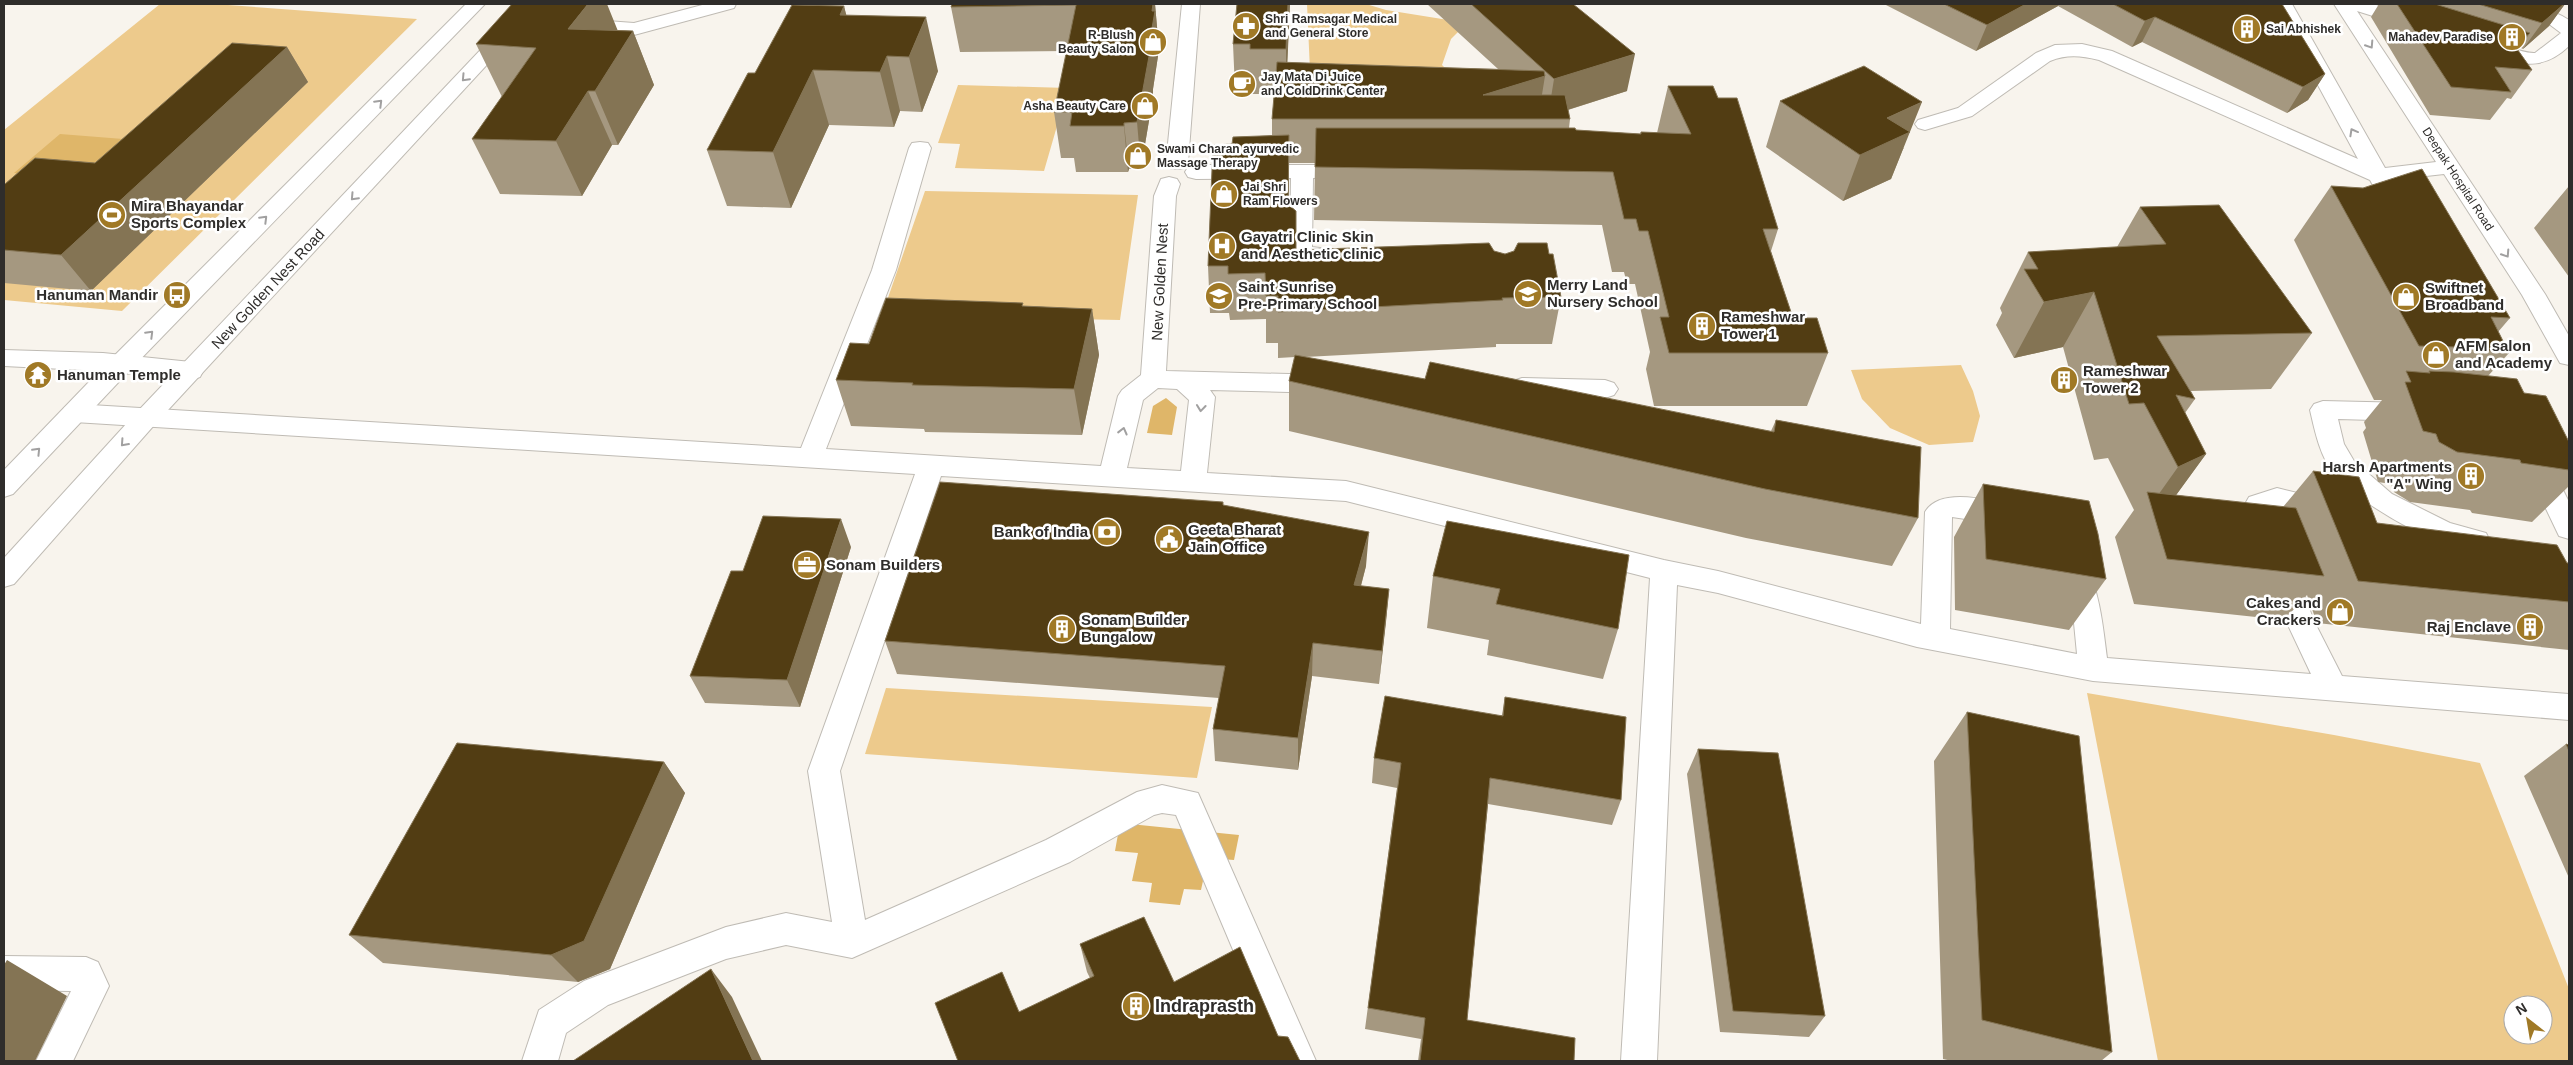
<svg xmlns="http://www.w3.org/2000/svg" width="2573" height="1065" font-family="Arial,sans-serif">
<style>
.green{fill:#edca8c;fill-rule:evenodd}
.water{fill:#dfb669}
.lines{fill:none;stroke-linecap:round;stroke-linejoin:round}
.minor-casing{stroke:#bfbbb4;stroke-width:2}
.major-casing{stroke:#bfbbb4;stroke-width:2}
.minor{fill:#fff;fill-rule:evenodd}
.major{fill:#fff;fill-rule:evenodd}
.wall{fill:#a59880}
.shaded-wall{fill:#847454}
.building{fill:#523d13;stroke:#847454}
.oneway{stroke:#a1a0a0}
.labels{text-anchor:middle;stroke-width:5;stroke-linejoin:round;paint-order:stroke}
.far-poi-label{font-size:12px;font-weight:bold;fill:#2f2d2b;stroke:#fff;text-anchor:start}
.far-street-label{font-size:12px;fill:#2f2d2b;stroke:#fff}
.poi-label{font-size:15px;font-weight:bold;fill:#2f2d2b;stroke:#fff;text-anchor:start}
.street-label{font-size:15px;fill:#2f2d2b;stroke:#fff}
.near-poi-label{font-size:18px;font-weight:bold;fill:#2f2d2b;stroke:#fff;text-anchor:start}
</style>
<rect width="100%" height="100%" fill="#f8f4ed"/>
<!-- green -->
<path class="green" d="M160,4H214L417,19L122,311L4,300V130Z
M1307,4H1366L1386,10L1467,23L1451,39L1442,65L1477,99L1311,93Z
M958,85L1068,88L1044,171L955,168L960,144L938,143Z
M925,191L1138,195L1120,320L882,315Z
M1961,365L1973,391L1980,416L1973,442L1929,445L1890,428L1862,399L1851,370Z
M886,688L1212,707L1197,778L865,754Z
M2087,693L2334,735L2480,763L2569,989V1061H2158ZM2513,1005H2543V1035H2513Z"/>
<!-- water -->
<path class="water" d="M60,134L174,143L130,182L14,173Z
M1166,398L1177,407L1172,435L1147,433L1153,406Z
M1120,823L1239,835L1234,860L1208,858L1201,890L1184,889L1180,905L1149,902L1152,883L1132,881L1138,853L1115,851Z"/>
<g class="lines">
<defs>
<path id="minor" d="M706,4H736L734,8L634,35L580,31L573,29L570,25L573,21L580,19L634,23Z
M1182,4H1200L1188,163L1185,168L1177,169L1169,168L1166,163Z
M2274,4H2292L2385,168L2436,162L2334,4H2373L2418,18L2421,22L2418,26L2411,28L2357,11L2545,294L2569,336V365L2560,363L2522,295L2444,174L2391,180L2411,215L2408,220L2400,222L2392,220L2370,180L2099,60C2081,56 2068,54 2050,61L1972,116L1925,130L1918,128L1915,124L1918,120L1958,108L2036,53L2055,45L2082,44L2112,51L2358,159Z
M2497,4C2521,4 2548,6 2569,20V46C2547,67 2527,67 2499,58C2492,55 2483,53 2478,47L2481,43C2499,38 2517,54 2535,53L2561,33L2549,24L2499,8Z
M920,142L928,143L931,148L896,270L826,449L1101,466L1118,396L1122,390L1141,375L1154,196L1161,179L1169,177L1177,179L1180,184L1176,196L1166,371L1327,375L1336,378L1340,384L1336,390L1327,393L1210,390L1215,397L1207,473L1346,481L1664,560L1718,571L1921,624L1925,512C1940,486 1992,500 2016,508L2020,515L2016,522L2006,525L1952,517L1950,629L2077,654L2074,623L2061,572L2065,564L2075,561L2085,564C2100,592 2103,627 2107,658L2311,674L2286,621L2245,513V504L2249,497L2277,488L2335,502L2339,509L2335,516L2325,519L2277,508L2273,510V513L2314,621L2342,676L2569,694V720L2093,681L1917,647L1718,593L1677,585L1657,1061H1621L1650,578L1346,501L941,476L840,771L865,920L1046,840L1137,792L1162,785L1198,793L1316,1061H1280L1176,815L1162,813L1154,815L1070,862L852,958L786,945L726,959L608,1005L566,1033L558,1061H522L539,1010L584,981L726,927L786,913L832,922L808,771L915,474L74,422L65,419L61,413L65,407L74,404L801,448L872,270L909,148L912,143ZM1158,388L1177,389L1189,400L1181,471L1127,468L1143,400Z
M1196,165H1352L1360,166L1363,171L1360,176L1313,178L1312,247L1344,251L1347,256L1344,261C1326,266 1301,267 1290,250L1291,178L1196,179L1188,177L1185,172L1188,167Z
M4,350L103,353L191,362L200,365L203,371L200,377L191,380L103,371L4,366Z
M1522,378L1605,380L1614,383L1618,389L1614,395L1605,398L1522,396L1513,393L1509,387L1513,381Z
M2323,401L2410,403L2419,406L2423,412L2419,418L2410,421L2338,419L2344,444L2354,461L2392,494L2450,523L2486,533L2490,541L2486,549C2452,559 2356,502 2334,474C2320,456 2315,432 2310,410L2314,404Z
M2539,457L2548,460L2569,502V539L2559,536L2526,467L2530,460Z
M4,956L86,957L98,962L109,986L73,1061H36L71,991L4,990Z"/>
<path id="major" d="M466,4H485L130,370L13,494L4,497V470L112,358Z
M524,4H543L156,423L14,584L4,587V558L138,411Z"/>
</defs>
<!-- minor casing -->
<use href="#minor" class="minor-casing"/>
<!-- major casing -->
<use href="#major" class="major-casing"/>
<!-- minor -->
<use href="#minor" class="minor"/>
<!-- major -->
<use href="#major" class="major"/>
</g>
<!-- wall -->
<path class="wall" d="M952,4H1155L1158,38L1157,44L1158,56L1153,89V97L1141,168L1129,169L1128,172H1076L1074,158H1061L1054,112L1067,51L960,52L951,7Z
M1237,4H1290L1287,63L1498,69L1427,4H1573L1627,91L1568,110L1570,119L1569,128L1576,130L1640,134L1641,132L1657,133L1668,86L1718,98L1778,229L1771,251L1793,318L1828,353L1807,406H1654L1646,369L1650,352L1635,284H1627L1624,272H1612L1602,225L1314,220L1315,163H1289V204L1296,250L1494,251L1505,254H1549L1561,297L1552,344H1496V347L1305,357L1425,379L1771,431L1776,420L1918,518L1892,566L1746,538L1289,431V381L1295,357L1278,358V343H1266V319L1230,320L1229,313H1210L1208,266L1232,144L1272,135V119L1274,94H1251L1250,89H1235L1233,44Z
M1884,4H2282L2325,74L2308,100L2287,113L2142,42L2132,47L2058,6L1976,51Z
M2379,4H2565L2549,26L2523,49L2519,47L2518,50L2532,70L2511,99L2507,98L2490,120L2430,115L2371,17Z
M844,6L846,15L938,71L922,112L900,111L894,127L829,125L791,208L727,206L707,150L755,73Z
M618,30L633,31L654,85L618,145H612L582,196L500,194L472,139L502,97L476,44Z
M287,47L308,82L91,291L4,283V184L95,163Z
M1780,101L1904,148L1903,149L1891,179L1843,201L1766,147Z
M2331,186L2510,318L2498,332L2509,353L2488,376L2524,393L2569,442V486L2532,522L2472,513L2470,510L2410,502L2394,492L2391,484L2378,482L2363,432L2366,428L2364,422L2382,400H2374L2294,240Z
M2569,186V277L2534,228Z
M2140,207L2312,333L2271,389L2191,391L2195,399L2185,413L2206,454L2176,495L2283,507L2313,471L2377,523L2569,563V650L2317,623L2307,595L2284,620L2134,604L2115,537L2134,510L2108,458L2094,460L2063,347L2014,358L1996,325L2002,313L2000,308L2028,252L2117,247Z
M1024,306L1092,309L1099,355L1082,435L925,432L924,429L851,426L836,380L869,344Z
M1983,484L2106,579L2069,630L1955,610L1954,537Z
M1223,502V505L1366,566L1361,586L1389,589L1379,684L1312,676L1298,770L1215,761L1213,729L1219,698L897,674L885,641Z
M1447,521L1618,629L1603,679L1487,655L1489,640L1427,628L1433,576Z
M851,547L800,707L705,703L690,676Z
M1505,697L1621,800L1612,825L1488,804L1467,1020L1574,1061H1418L1421,1039L1365,1029L1397,788L1372,783L1374,758L1502,715Z
M1967,712L2112,1052L2101,1061H1952L1943,1059L1934,761Z
M2566,744L2569,745V878L2524,776Z
M1698,749L1825,1016L1809,1037L1720,1032L1687,774Z
M664,762L685,793L610,969L578,982L383,963L349,935Z
M1080,944L1174,982L1278,1036L1019,1012L1090,978L1087,972Z"/>
<!-- shaded-wall -->
<path class="shaded-wall" d="M588,4H607L622,41L568,29Z
M1153,4H1155L1158,38L1157,44L1158,56L1153,89V97L1141,168L1137,122L1148,51Z
M1288,4H1290L1286,94V49Z
M2026,4H2059L2058,6L1976,51L1987,25Z
M2564,4H2565L2549,26L2523,49L2542,23Z
M844,6L858,61L840,15Z
M926,17L938,71L922,112L909,57Z
M2155,17L2142,42L2132,47L2145,21Z
M633,31L654,85L618,145L595,91Z
M2530,33L2510,61L2515,46Z
M287,47L308,82L91,291L61,255Z
M1635,54L1627,91L1548,116L1554,79Z
M887,56L900,111L894,127L880,72Z
M813,70L829,125L791,208L773,152Z
M2325,74L2308,100L2287,113L2303,87Z
M1545,76L1538,119L1483,95Z
M588,91L612,145L582,196L556,141Z
M1922,102L1891,179L1843,201L1860,155L1887,118Z
M1124,123L1129,169L1128,172L1124,126Z
M2094,292L2063,347L2014,358L2044,302Z
M1092,309L1099,355L1082,435L1074,389Z
M2206,454L2166,509L2151,505L2178,467Z
M841,519L851,547L800,707L787,680Z
M1369,532L1366,566L1352,619L1354,585Z
M1389,589L1386,622L1379,684L1382,651Z
M1313,643L1312,676L1298,770V738Z
M664,762L685,793L610,969L578,982L551,955Z
M7,960L67,996L35,1061H4V965Z
M711,969L732,997L762,1061H753Z"/>
<!-- building -->
<path class="building" d="M512,4H588L568,29L633,31L595,91H588L556,141L472,139L536,48L476,44Z
M952,4H1153L1152,11H1155L1148,51H1150L1137,122L1124,123V126H1070L1072,112H1054L1076,5L951,7Z
M1237,4H1288L1286,49H1250V44H1233Z
M1471,4H1573L1635,54L1554,79Z
M1944,4H2026L1987,25Z
M2113,4H2282L2325,74L2303,87L2155,17L2145,21Z
M2397,4H2435L2530,33L2515,46L2532,70L2495,67L2511,92L2451,87Z
M2478,4H2564L2542,23Z
M792,5L844,6L840,15L926,17L909,57L887,56L880,72L813,70L773,152L707,150L748,73H755Z
M232,43L287,47L61,255L4,250V184H5L35,158L95,163Z
M1277,62L1544,71L1545,76L1483,95H1565L1570,119H1272Z
M1864,66L1922,102L1887,118L1910,132L1860,155L1780,101Z
M1668,86H1713L1718,98H1737L1778,229H1763L1793,318H1817L1828,353H1669L1660,317H1669L1648,231H1639L1636,219H1624L1613,172L1315,167L1316,128H1575L1576,130L1641,134V132L1691,134Z
M1289,135L1288,204L1296,211V250L1489,243L1494,251L1505,254L1514,251L1518,243H1547L1549,254H1553L1561,297L1502,298L1503,300L1278,312V296H1266L1265,273L1228,274V266H1208L1213,145L1232,144L1233,137Z
M2422,169L2510,318L2491,317L2509,353L2456,347L2419,346L2331,186L2363,188Z
M2219,205L2312,333L2157,336L2195,399L2176,395L2206,454L2178,467L2144,403L2129,404L2094,292L2044,302L2024,269H2038L2028,252L2166,244L2140,207Z
M886,298L1023,303L1022,306L1092,309L1074,389L912,385L913,383L836,380L850,343L869,344Z
M1295,355L1425,379L1430,362L1774,432L1776,420L1921,447L1918,518L1765,489L1289,381Z
M2406,371L2430,373L2429,371L2454,372L2517,379L2524,393L2546,396L2569,442V470L2521,463L2520,460L2457,452L2439,442L2436,434L2423,431L2405,382H2411Z
M2313,471L2359,477L2377,523L2557,545L2567,563H2569V602L2358,581Z
M940,482L1223,502V505L1369,532L1354,585L1389,589L1382,651L1313,643L1298,738L1213,729L1225,666L885,641Z
M1983,484L2089,501L2098,534L2106,579L1986,559Z
M2147,492L2296,508L2324,576L2167,559Z
M763,516L841,519L787,680L690,676L731,571H743Z
M1447,521L1629,555L1618,629L1496,604L1500,589L1433,576Z
M1385,696L1503,716L1505,697L1626,717L1621,800L1490,778L1467,1020L1575,1038L1574,1061H1420L1425,1018L1368,1008L1401,763L1374,758Z
M1967,712L2079,736L2112,1052L1982,1020Z
M457,743L664,762L584,941L551,955L349,935Z
M2566,744L2569,745V751Z
M1698,749L1778,753L1825,1016L1733,1011Z
M1144,917L1174,982L1240,947L1278,1036L1288,1037L1300,1061H958L935,1003L1002,972L1019,1012L1094,976L1080,944Z
M711,969L753,1061H573Z"/>
<!-- one-way arrows -->
<defs><path id="oneway-chevron" d="M-2-3.5L2.5 0L-2 3.5" fill="none" stroke-width="1.6" stroke-linecap="round" stroke-linejoin="round" transform="scale(1.25)"/></defs>
<g class="oneway">
<use href="#oneway-chevron" transform="translate(2370 45) rotate(57)"/>
<use href="#oneway-chevron" transform="translate(465 78) rotate(133)"/>
<use href="#oneway-chevron" transform="translate(379 103) rotate(-45)"/>
<use href="#oneway-chevron" transform="translate(2353 132) rotate(-119)"/>
<use href="#oneway-chevron" transform="translate(354 197) rotate(133)"/>
<use href="#oneway-chevron" transform="translate(264 219) rotate(-45)"/>
<use href="#oneway-chevron" transform="translate(2506 254) rotate(57)"/>
<use href="#oneway-chevron" transform="translate(150 334) rotate(-45)"/>
<use href="#oneway-chevron" transform="translate(1201 408) rotate(96)"/>
<use href="#oneway-chevron" transform="translate(1123 431) rotate(-76)"/>
<use href="#oneway-chevron" transform="translate(124 443) rotate(132)"/>
<use href="#oneway-chevron" transform="translate(37 451) rotate(-46)"/>
</g>
<!-- icons -->
<defs>
<symbol id="pharmacy-disc" viewBox="-11 -11 22 22"><circle r="9.5" fill="#a07926" stroke="#fff"/><path d="M-2-6h4v4h4v4h-4v4h-4v-4h-4v-4h4Z" fill="#fff"/></symbol>
<symbol id="building-disc" viewBox="-11 -11 22 22"><circle r="9.5" fill="#a07926" stroke="#fff"/><path d="M-4-6H4V6H1V3H-1V6H-4ZM-2.5-4.3h1.7v1.8h-1.7ZM.8-4.3h1.7v1.8H.8ZM-2.5-1h1.7V.8h-1.7ZM.8-1h1.7V.8H.8Z" fill="#fff"/></symbol>
<symbol id="shop-disc" viewBox="-11 -11 22 22"><circle r="9.5" fill="#a07926" stroke="#fff"/><path d="M-5-2.5h2.3a2.7 3.5 0 0 1 5.4 0H5L5.5 6h-11ZM-1.5-2.5h3a1.5 2.3 0 0 0-3 0Z" fill="#fff"/></symbol>
<symbol id="cafe-disc" viewBox="-11 -11 22 22"><circle r="9.5" fill="#a07926" stroke="#fff"/><path d="M-5.5-4.5H6V0H3Q3 3.5 0 3.5H-2.5Q-5.5 3.5-5.5 0ZM3-3.2v2h1.7v-2ZM-6 4.5H4V6H-6Z" fill="#fff"/></symbol>
<symbol id="stadium-disc" viewBox="-11 -11 22 22"><circle r="9.5" fill="#a07926" stroke="#fff"/><path d="M0-5a6.5 5 0 1 0 0 10a6.5 5 0 1 0 0-10ZM-3.5-1.8h7v3.6h-7Z" fill="#fff"/></symbol>
<symbol id="hospital-disc" viewBox="-11 -11 22 22"><circle r="9.5" fill="#a07926" stroke="#fff"/><path d="M-5-5h3v3.5h4V-5h3V5h-3V1.5h-4V5h-3Z" fill="#fff"/></symbol>
<symbol id="school-disc" viewBox="-11 -11 22 22"><circle r="9.5" fill="#a07926" stroke="#fff"/><path d="M0-5L7-2L0 1L-7-2ZM-4 1L0 2.5L4 1V4Q0 6-4 4Z" fill="#fff"/></symbol>
<symbol id="bus-disc" viewBox="-11 -11 22 22"><circle r="9.5" fill="#a07926" stroke="#fff"/><path d="M-5-6H5V4H4V6H2V4H-2V6H-4V4H-5ZM-3.5-4V0h7V-4ZM-3.5 1.2v1.5H-2V1.2ZM2 1.2v1.5H3.5V1.2Z" fill="#fff"/></symbol>
<symbol id="temple-disc" viewBox="-11 -11 22 22"><circle r="9.5" fill="#a07926" stroke="#fff"/><path d="M0-6L5-2H3V0L6.5 2.5H4V6H1.5V3h-3V6H-4V2.5H-6.5L-3 0V-2H-5Z" fill="#fff"/></symbol>
<symbol id="bank-disc" viewBox="-11 -11 22 22"><circle r="9.5" fill="#a07926" stroke="#fff"/><path d="M-6-4H6V4H-6ZM0-2.3a2.3 2.3 0 1 0 0 4.6a2.3 2.3 0 1 0 0-4.6Z" fill="#fff"/></symbol>
<symbol id="civic-disc" viewBox="-11 -11 22 22"><circle r="9.5" fill="#a07926" stroke="#fff"/><path d="M-.6-6.5H3V-4.5H.6V-3L4-1V1h2V6H-6V1h2V-1L-.6-3ZM-1.2 2.5V6h2.4V2.5Z" fill="#fff"/></symbol>
<symbol id="office-disc" viewBox="-11 -11 22 22"><circle r="9.5" fill="#a07926" stroke="#fff"/><path d="M-6-3h4V-5.5h4V-3h4V5H-6ZM-1-4.5V-3h2v-1.5ZM-6 0V1H6V0Z" fill="#fff"/></symbol>
</defs>
<g fill-rule="evenodd">
<use href="#pharmacy-disc" x="1230" y="10" width="32" height="32"/>
<use href="#building-disc" x="2231" y="13" width="32" height="32"/>
<use href="#building-disc" x="2496" y="21" width="32" height="32"/>
<use href="#shop-disc" x="1137" y="26" width="32" height="32"/>
<use href="#cafe-disc" x="1226" y="68" width="32" height="32"/>
<use href="#shop-disc" x="1129" y="90" width="32" height="32"/>
<use href="#shop-disc" x="1122" y="140" width="32" height="32"/>
<use href="#shop-disc" x="1208" y="178" width="32" height="32"/>
<use href="#stadium-disc" x="96" y="199" width="32" height="32"/>
<use href="#hospital-disc" x="1206" y="230" width="32" height="32"/>
<use href="#school-disc" x="1512" y="278" width="32" height="32"/>
<use href="#bus-disc" x="161" y="279" width="32" height="32"/>
<use href="#school-disc" x="1203" y="280" width="32" height="32"/>
<use href="#shop-disc" x="2390" y="281" width="32" height="32"/>
<use href="#building-disc" x="1686" y="310" width="32" height="32"/>
<use href="#shop-disc" x="2420" y="339" width="32" height="32"/>
<use href="#temple-disc" x="22" y="359" width="32" height="32"/>
<use href="#building-disc" x="2048" y="364" width="32" height="32"/>
<use href="#building-disc" x="2455" y="460" width="32" height="32"/>
<use href="#bank-disc" x="1091" y="516" width="32" height="32"/>
<use href="#civic-disc" x="1153" y="523" width="32" height="32"/>
<use href="#office-disc" x="791" y="549" width="32" height="32"/>
<use href="#shop-disc" x="2324" y="596" width="32" height="32"/>
<use href="#building-disc" x="2514" y="611" width="32" height="32"/>
<use href="#building-disc" x="1046" y="613" width="32" height="32"/>
<use href="#building-disc" x="1120" y="990" width="32" height="32"/>
</g>
<g class="labels">
<!-- far-poi labels -->
<g class="far-poi-label">
<text x="1265" y="23">Shri Ramsagar Medical<tspan x="1265" dy="14">and General Store</tspan></text>
<text x="2266" y="33">Sai Abhishek</text>
<text x="1134" y="39" text-anchor="end">R-Blush<tspan x="1134" dy="14">Beauty Salon</tspan></text>
<text x="2493" y="41" text-anchor="end">Mahadev Paradise</text>
<text x="1261" y="81">Jay Mata Di Juice<tspan x="1261" dy="14">and ColdDrink Center</tspan></text>
<text x="1126" y="110" text-anchor="end">Asha Beauty Care</text>
<text x="1157" y="153">Swami Charan ayurvedic<tspan x="1157" dy="14">Massage Therapy</tspan></text>
<text x="1243" y="191">Jai Shri<tspan x="1243" dy="14">Ram Flowers</tspan></text>
</g>
<!-- far-street labels -->
<g class="far-street-label">
<text transform="translate(2458 179) rotate(57)" y="4">Deepak Hospital Road</text>
</g>
<!-- poi labels -->
<g class="poi-label">
<text x="131" y="211">Mira Bhayandar<tspan x="131" dy="17">Sports Complex</tspan></text>
<text x="1241" y="242">Gayatri Clinic Skin<tspan x="1241" dy="17">and Aesthetic clinic</tspan></text>
<text x="1547" y="290">Merry Land<tspan x="1547" dy="17">Nursery School</tspan></text>
<text x="1238" y="292">Saint Sunrise<tspan x="1238" dy="17">Pre-Primary School</tspan></text>
<text x="2425" y="293">Swiftnet<tspan x="2425" dy="17">Broadband</tspan></text>
<text x="158" y="300" text-anchor="end">Hanuman Mandir</text>
<text x="1721" y="322">Rameshwar<tspan x="1721" dy="17">Tower 1</tspan></text>
<text x="2455" y="351">AFM salon<tspan x="2455" dy="17">and Academy</tspan></text>
<text x="2083" y="376">Rameshwar<tspan x="2083" dy="17">Tower 2</tspan></text>
<text x="57" y="380">Hanuman Temple</text>
<text x="2452" y="472" text-anchor="end">Harsh Apartments<tspan x="2452" dy="17">"A" Wing</tspan></text>
<text x="1188" y="535">Geeta Bharat<tspan x="1188" dy="17">Jain Office</tspan></text>
<text x="1088" y="537" text-anchor="end">Bank of India</text>
<text x="826" y="570">Sonam Builders</text>
<text x="2321" y="608" text-anchor="end">Cakes and<tspan x="2321" dy="17">Crackers</tspan></text>
<text x="1081" y="625">Sonam Builder<tspan x="1081" dy="17">Bungalow</tspan></text>
<text x="2511" y="632" text-anchor="end">Raj Enclave</text>
</g>
<!-- street labels -->
<g class="street-label">
<text transform="translate(1160 282) rotate(-87)" y="5">New Golden Nest</text>
<text transform="translate(268 289) rotate(-47)" y="5">New Golden Nest Road</text>
</g>
<!-- near-poi labels -->
<g class="near-poi-label">
<text x="1155" y="1012">Indraprasth</text>
</g>
</g>
<!-- border -->
<rect width="2573" height="1065" fill="none" stroke="#2f2d2b" stroke-width="10"/>
<!-- north arrow -->
<g transform="translate(2528 1020) rotate(329)"><circle r="24" fill="#ffffff" stroke="#acabaa"/>
<path d="M0-4L9 19L0 12L-9 19Z" fill="#a07926"/>
<text y="-8" font-size="14" font-weight="bold" text-anchor="middle" fill="#2f2d2b">N</text>
</g>
</svg>
